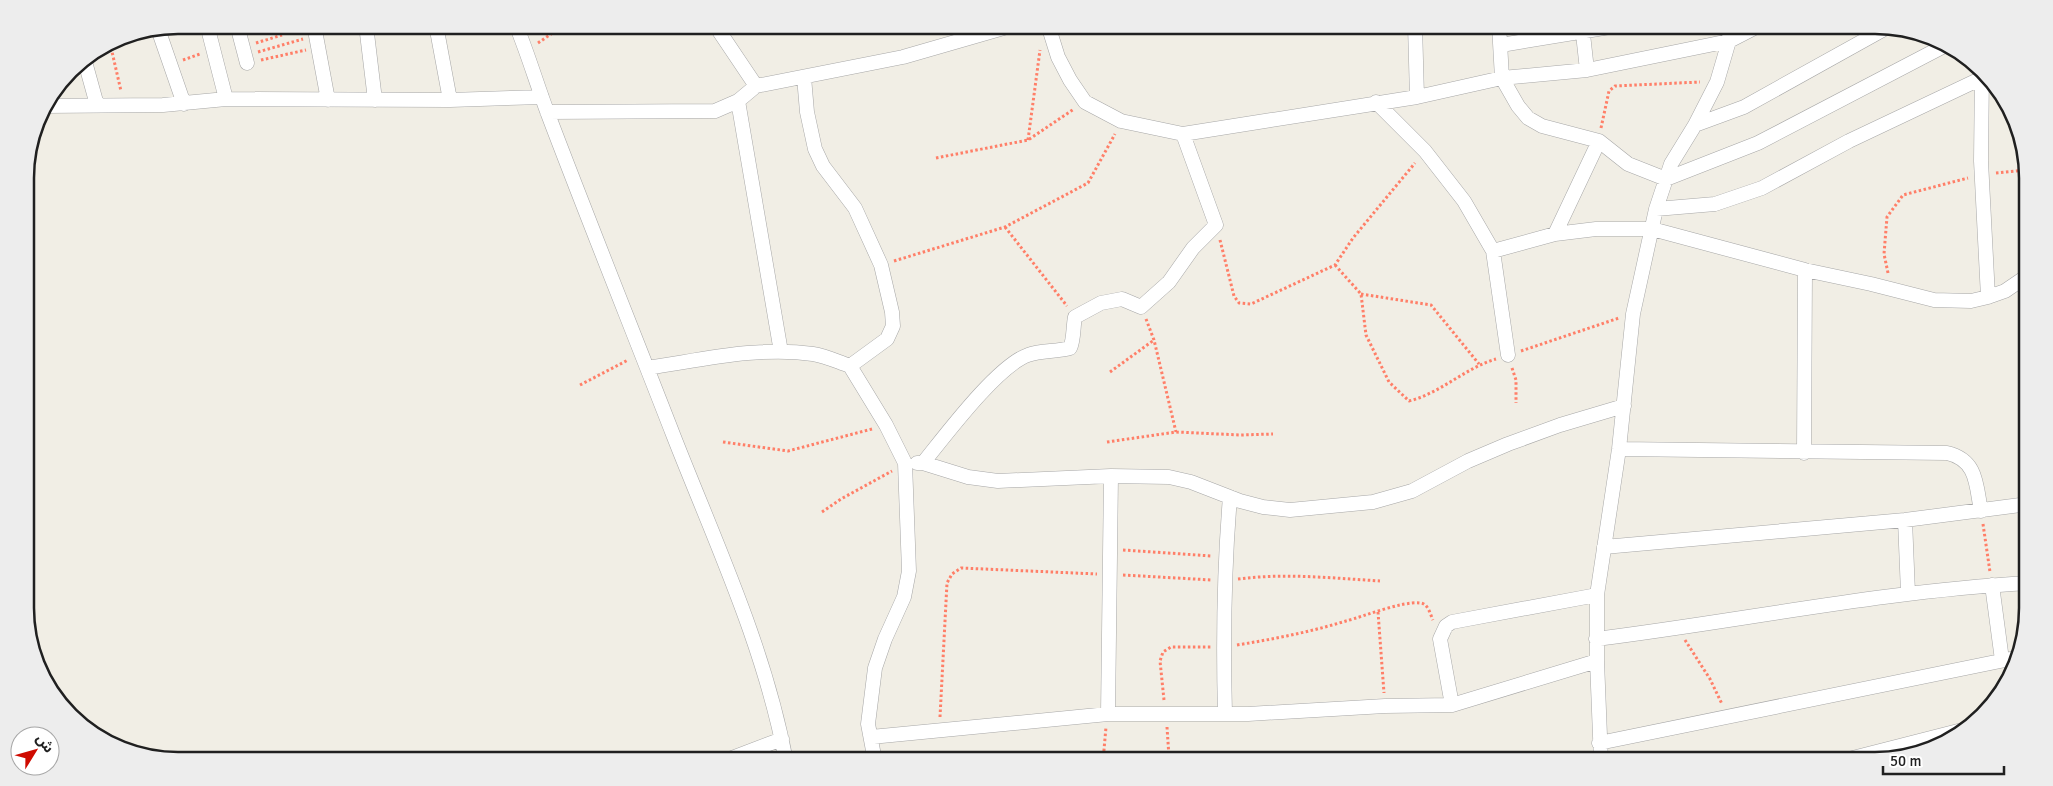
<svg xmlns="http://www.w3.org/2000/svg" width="2053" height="786" font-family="Signika,'Noto Sans Arabic',sans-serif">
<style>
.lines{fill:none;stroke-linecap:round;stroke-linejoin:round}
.street-casing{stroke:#a7a7a7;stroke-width:15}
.path{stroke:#ff7f68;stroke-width:3;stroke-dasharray:2.5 2.5;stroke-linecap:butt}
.street{stroke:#fff;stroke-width:14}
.rim{fill:none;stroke:#202020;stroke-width:2.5}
</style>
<rect width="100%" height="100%" fill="#f1eee5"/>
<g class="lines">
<defs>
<path id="street" d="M207,25L226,99
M237,25L247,63
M314,25L328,100
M366,25L375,100
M436,25L450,100
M516,25C528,54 537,85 548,114C589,222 632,329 674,437C716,544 765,648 786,761
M715,25L756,86
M1048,25L1058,57L1070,80L1085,102L1121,121L1183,134L1417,97L1502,78L1587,70L1729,41L1760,25
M1415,25L1417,97
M1499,25L1502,78L1518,106L1528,118L1542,126L1599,141L1628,164L1666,179L1758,143L1944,46
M1582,25L1587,70
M158,29L184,104
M1501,45L1622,25
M84,58L97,105
M1982,71L1981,161L1988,297
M804,77L807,112L815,149L823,166L855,208L881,265L892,312L893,326L887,339L850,366L886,425L905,463L909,571L904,597L885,639L875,668L868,724L875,761
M738,101L781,352
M1376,102L1425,151L1464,201L1493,251
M44,106L163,105L226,99L450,100L542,97
M547,112L715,111L738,101L756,86L903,57L1014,25
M1695,125L1744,107L1888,27
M1656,209L1715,204L1762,188L1849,141L1982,78L1989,76
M1555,234L1596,229H1652L1805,270L1871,284L1934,300L1971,301L1988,297L2005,291L2027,276
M1508,355L1493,251L1555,234L1599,141
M647,368C702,360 758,346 813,354C826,356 838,362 850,366
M1619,449L1947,453C1978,460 1976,486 1981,511
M1804,453L1805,270
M917,463H923C945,436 997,366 1028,355C1041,350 1056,352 1070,348C1074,340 1073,327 1075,317L1101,303L1122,299L1141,307L1169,282L1193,248L1216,225L1183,134
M923,463L968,477L998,481L1111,476L1169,477L1191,482L1240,501L1263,507L1290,510L1373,502L1412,491L1468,461L1508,444L1560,425L1624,406
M1905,520L1908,593
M1604,547L1905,520L2028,504
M1992,585L2002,660
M1596,639C1740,621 1883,591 2028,583
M1452,705L1440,639L1446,626L1452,622L1597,595
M1108,714L1111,476
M1225,714C1223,641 1224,569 1230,497
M871,737L1108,714H1248L1385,706L1452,705L1597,661
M1599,743L2020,657
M724,761L782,739
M1601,761L1597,661V595L1619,449L1633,314L1656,209L1671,164L1695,125L1717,82L1729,41L1730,25
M1841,761L1970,728"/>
</defs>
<!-- street casing -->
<use href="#street" class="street-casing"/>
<!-- path -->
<path class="path" d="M328,31L351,25
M110,43L121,91
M256,43L282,35
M538,43L564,25
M258,52L303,39
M183,60L200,54
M261,60L306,50
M1601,128L1609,91L1615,86L1700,82
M1028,140L1040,50
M936,158L1028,140L1074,109
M1996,173L2027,170
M1005,227L1067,306
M1220,240L1234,296L1239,303L1251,304L1335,265L1353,238L1415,163
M894,261L1005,227L1088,183L1115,134
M1335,265L1361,294L1366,335L1389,382L1409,401C1441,393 1465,368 1496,359
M1888,273L1884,254L1887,217L1903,195L1968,178
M1361,294L1431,305L1479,364
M1146,319L1154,340L1176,432
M1521,351L1619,318
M1512,368L1516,380V403
M1110,372L1154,340
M580,385L628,360
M723,442L788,451L872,429
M1107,442L1176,432L1240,435L1273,434
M822,512L841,499L892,471
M1983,524L1990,572
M1123,550L1212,556
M1123,575L1212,580
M1238,579C1285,573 1332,578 1380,581
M1378,612L1384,693
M1685,640L1710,679L1722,704
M1237,645C1274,639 1310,632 1346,621C1365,616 1402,601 1420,603C1428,603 1430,614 1433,620
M1164,700L1160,661L1163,652L1171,647H1211
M940,717L947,583L952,574L961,568L1097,574
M1167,727L1169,757L1171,761
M1103,761L1106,727"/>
<!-- street -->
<use href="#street" class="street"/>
</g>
<!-- crop -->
<path d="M0 0H2053V786H0ZM178 34H1875A144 144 0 0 1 2019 178V608A144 144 0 0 1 1875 752H178A144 144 0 0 1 34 608V178A144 144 0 0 1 178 34Z" fill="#ededed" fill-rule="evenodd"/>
<path class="rim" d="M178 34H1875A144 144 0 0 1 2019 178V608A144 144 0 0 1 1875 752H178A144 144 0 0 1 34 608V178A144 144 0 0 1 178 34Z"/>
<!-- north arrow -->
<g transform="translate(35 751) rotate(53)"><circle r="24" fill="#ffffff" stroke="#a6a6a6"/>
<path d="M0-4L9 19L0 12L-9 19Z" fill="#cf0a00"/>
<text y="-8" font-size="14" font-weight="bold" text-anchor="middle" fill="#202020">ش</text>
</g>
<!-- scale -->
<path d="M1883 766v8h121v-8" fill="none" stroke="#202020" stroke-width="2.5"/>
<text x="1890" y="766" font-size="15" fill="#202020" stroke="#ffffff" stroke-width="4" paint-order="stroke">50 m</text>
</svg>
